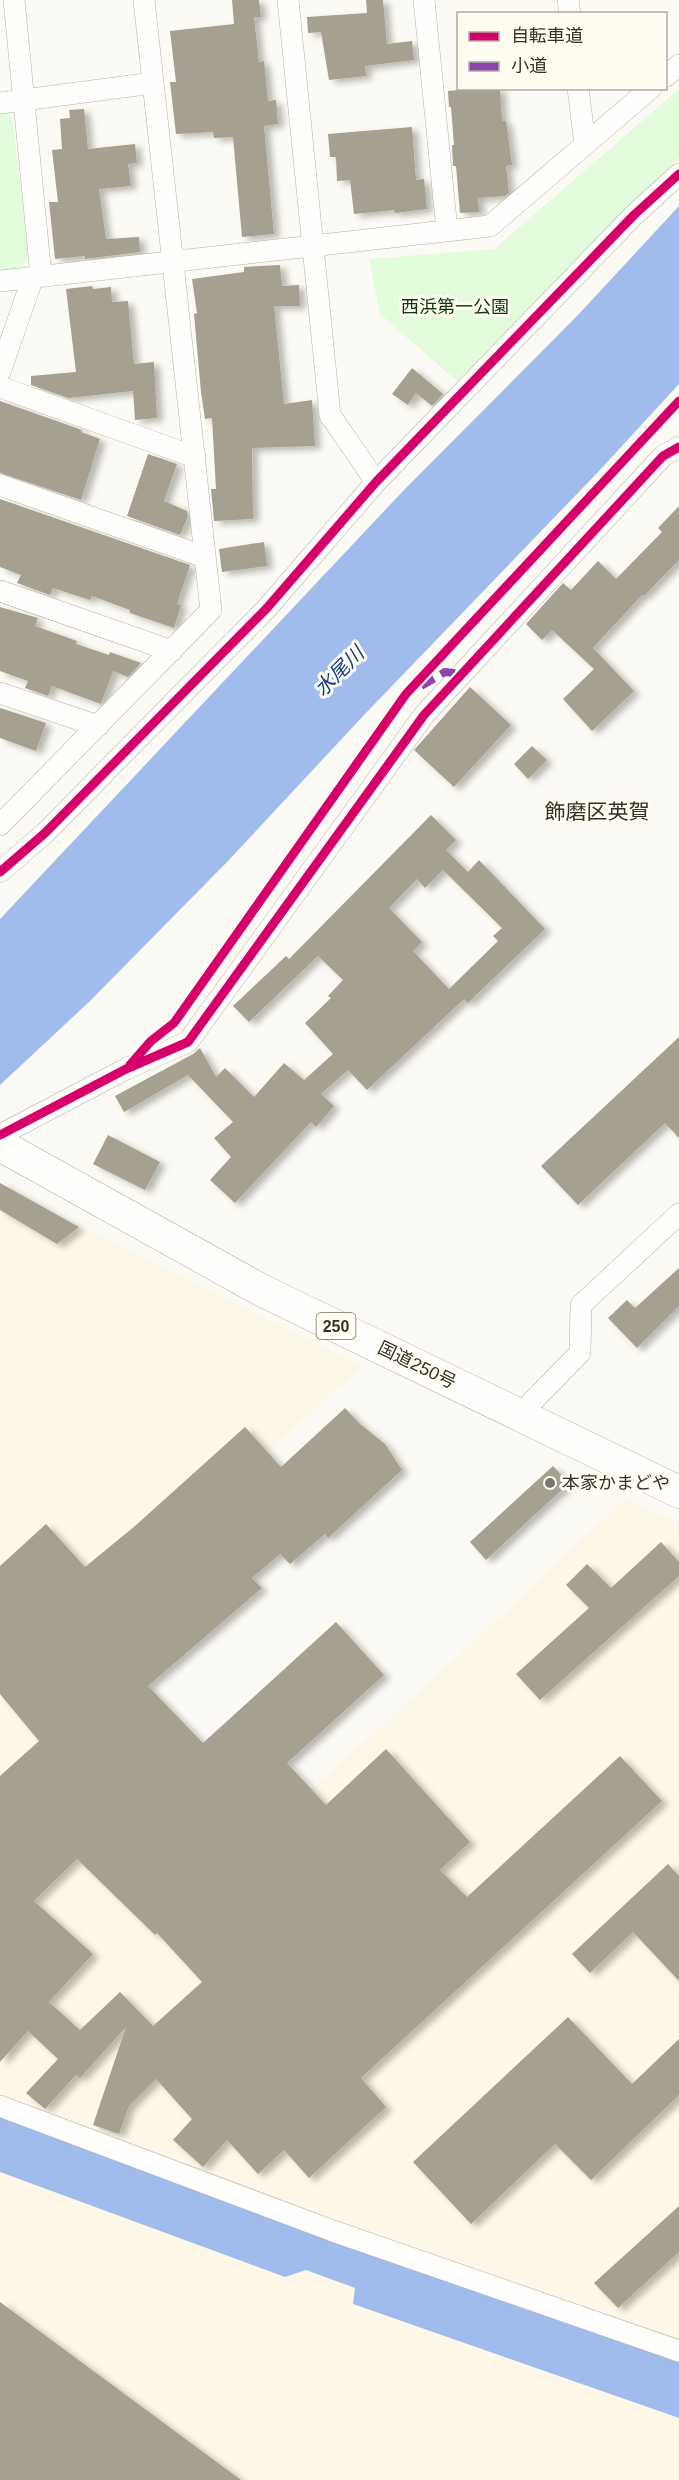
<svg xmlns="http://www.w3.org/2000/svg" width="679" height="2480" font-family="Helvetica,'Noto Sans JP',sans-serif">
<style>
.built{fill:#fcf7e6}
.green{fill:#e2fbda}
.water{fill:#a0bced}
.building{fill:#a5a08f;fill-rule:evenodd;filter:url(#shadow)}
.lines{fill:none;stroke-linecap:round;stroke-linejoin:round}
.minor-casing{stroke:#b2b0aa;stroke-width:22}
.highway-casing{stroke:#b2b0aa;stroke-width:33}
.minor{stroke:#fffefd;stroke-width:21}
.highway{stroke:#fffefd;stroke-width:32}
.quiet{stroke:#8e44ad;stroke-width:8;stroke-dasharray:15 8;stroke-linecap:butt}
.cycleway-casing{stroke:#fffcf1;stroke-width:13}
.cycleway{stroke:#d6006c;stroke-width:9}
.poi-dot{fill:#7a7771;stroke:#fffcf1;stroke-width:2}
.labels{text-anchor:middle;stroke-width:6;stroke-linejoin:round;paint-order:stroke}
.shield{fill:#fffcf1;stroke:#716e66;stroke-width:1.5}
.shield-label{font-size:16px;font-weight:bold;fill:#34312b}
.park-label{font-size:18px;fill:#0f3807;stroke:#fffcf1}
.street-label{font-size:18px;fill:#34312b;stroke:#fffcf1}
.poi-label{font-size:18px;fill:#34312b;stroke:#fffcf1;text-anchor:start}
.water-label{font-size:20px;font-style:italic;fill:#103d91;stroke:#fffcf1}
.quarter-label{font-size:21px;fill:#34312b;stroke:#fffcf1}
</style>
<defs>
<filter id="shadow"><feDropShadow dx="6" dy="3.5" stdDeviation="3" flood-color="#0004"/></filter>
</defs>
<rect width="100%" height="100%" fill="#fcfaf4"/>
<!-- built -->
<path class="built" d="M0,1188L362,1366L83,1617L174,1707L69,1803L178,1911L514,1605L625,1498L679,1523V2359L0,2112Z
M0,2172L284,2277L306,2270L355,2288L353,2305L679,2419V2480H0Z"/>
<!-- green -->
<path class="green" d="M679,89V158L458,382L380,314L369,259L494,249Z
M0,109H5L12,115L29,257L19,268L0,270Z"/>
<!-- water -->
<path class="water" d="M679,206V384L599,471L364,715L227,862L89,1002L0,1085V919L403,491L578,315Z
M0,2112L679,2359V2418L353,2304L355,2288L306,2270L285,2277L0,2172Z"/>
<!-- building -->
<path class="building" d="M232,0H259L261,17H254L259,62L264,61L268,101L276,100L278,124L264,126L274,234L242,237L233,137L214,138L213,132L176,134L170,82H176L170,31L234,24Z
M366,0H383L387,44L412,41L414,60L365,66L366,76L329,80L321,32L308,33L307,17L367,13Z
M478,88H500L502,121H506L512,165L506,166L509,193L505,196L478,198L479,212L460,213L456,166H453L452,145H454L451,107H449L448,91Z
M84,109L88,149L135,144L137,163L128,164L131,186L99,189L106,239L139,237L140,252L85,259V256L55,259L49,202H58L52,150L62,149L60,119L70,118L69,110Z
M412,127L416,180L424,179L427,209L395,213L394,210L354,214L350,180L337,181L336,157H330L328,134Z
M280,265L282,286L299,285L300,306H274L284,404L312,400L315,446L252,448L253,519L214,521L211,489H216L212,418L205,419L201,392L194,314L197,313L192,279L244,272V267Z
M92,286L93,289L111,287L112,302L128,301L134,364L154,362L157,418L135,420L133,391L68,398L31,385V376L76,372L66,289Z
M412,368L443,394L432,406L416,393L408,405L392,394Z
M0,401L82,430L81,432L100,439L81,500L0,473Z
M148,454L177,464L164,501L187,511L188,516L180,535L127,516Z
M0,499L190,565L177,604L181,605L174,628L130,613V610L92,596L90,600L53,588L50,595L17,583L21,575L0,567Z
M679,506V560L644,596L642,595L593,648L634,691L592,731L563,699L594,669L552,630L542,640L526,624L563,583L571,590L598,561L616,579L662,532L658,528Z
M264,542L267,566L222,572L219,549Z
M0,607L38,618L35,626L77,641L76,644L109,655L110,652L141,663L128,677L113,671L101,704L52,686L48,696L25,688L28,681L0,671Z
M470,687L511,725L454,787L414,750Z
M0,708L46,723L36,751L0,738Z
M532,746L547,760L528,779L514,764Z
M431,815L456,840L446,850L468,872L479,860L545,929L468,1003L464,999L367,1090L348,1070L321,1094L334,1106L316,1127L311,1122L235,1203L210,1180L231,1157L214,1138L233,1122L188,1075L124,1112L115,1096L193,1054L200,1048L216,1077L225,1068L254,1097L284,1063L304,1080L333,1054L305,1023L331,998L328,996L343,980L318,956L249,1022L233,1006L286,956L289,959ZM443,870L502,928L493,936L498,941L449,989L413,951L422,942L389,908L417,879L425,888Z
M679,1037V1138L665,1123L578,1205L541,1166Z
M108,1135L160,1162L145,1190L93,1164Z
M0,1183L79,1227L57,1244L0,1210Z
M679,1268V1306L637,1348L608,1318L627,1300L635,1308Z
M345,1408L360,1424L385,1444L402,1470L328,1538L325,1534L290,1564L280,1554L252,1578L262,1588L148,1686L203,1743L336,1622L384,1675L287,1763L326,1805L386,1749L470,1842L440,1870L467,1897L620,1756L662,1801L361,2078L386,2107L309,2178L284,2150L258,2174L227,2140L203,2167L173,2140L192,2119L156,2079L129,2106L119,2134L93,2125L126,2027L80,2078L76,2075L45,2109L26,2093L58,2059L28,2031L0,2062V1776L39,1741L0,1694V1566L46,1524L85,1567L135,1526L245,1427L281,1467ZM77,1859L155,1935L157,1933L202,1982L153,2026L120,1992L80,2030L49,2002L93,1954L34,1901Z
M553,1466L569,1483L486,1560L470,1542Z
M661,1542L679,1562V1576L540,1700L516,1674L589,1608L566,1585L587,1564L611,1588Z
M668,1864L679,1876V1981L633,1932L590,1973L572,1954Z
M568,2017L632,2084L679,2039V2095L591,2180L555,2144L471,2224L413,2162Z
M679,2206V2252L618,2308L594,2283Z
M0,2302L241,2480H0Z"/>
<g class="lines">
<defs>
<path id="minor" d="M14,0L41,276
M288,0L330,415L376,482
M424,0L447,230
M568,0L570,14
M666,76L679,65
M578,88L585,144
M0,103L153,83
M0,281L490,226L651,88
M0,372L33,277
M0,387L195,457
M0,485L205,557
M0,591L172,651
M0,693L98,726
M0,825L211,610L144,0
M0,872L45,833L267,608L376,482L634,215L679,174
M0,1135L126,1069L188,1042L424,715L663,456L679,447
M519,1415L580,1353L581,1305L679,1214
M0,2106L333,2231L679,2351"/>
<path id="highway" d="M0,1145L261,1290L679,1492"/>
</defs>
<!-- minor casing -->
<use href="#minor" class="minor-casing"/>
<!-- highway casing -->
<use href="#highway" class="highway-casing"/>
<!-- minor -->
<use href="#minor" class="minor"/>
<!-- highway -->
<use href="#highway" class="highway"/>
<!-- quiet -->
<path class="quiet" d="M421,686L445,672L462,674"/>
<defs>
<path id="cycleway" d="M0,872L45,833L267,608L376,482L634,215L679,174
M130,1065L151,1041L174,1023L406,694L679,401
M0,1135L126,1069L188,1042L424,715L663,456L679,447"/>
</defs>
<!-- cycleway casing -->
<use href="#cycleway" class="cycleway-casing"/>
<!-- cycleway -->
<use href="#cycleway" class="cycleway"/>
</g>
<!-- markers -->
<circle class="poi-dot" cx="550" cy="1483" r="6"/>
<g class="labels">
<!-- shield labels -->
<rect class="shield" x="316.5" y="1313" width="39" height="26" rx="4.5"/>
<g class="shield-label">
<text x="336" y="1332">250</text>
</g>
<!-- park labels -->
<g class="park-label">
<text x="455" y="313">西浜第一公園</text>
</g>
<!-- street labels -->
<g class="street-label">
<text transform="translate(417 1365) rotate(26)" y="6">国道250号</text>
</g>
<!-- poi labels -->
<g class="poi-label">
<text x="562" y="1489">本家かまどや</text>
</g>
<!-- water labels -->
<g class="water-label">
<text transform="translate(339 671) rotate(-45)" y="7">水尾川</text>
</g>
<!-- quarter labels -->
<g class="quarter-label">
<text x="597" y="819">飾磨区英賀</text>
</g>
</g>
<!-- legend -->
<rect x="457" y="12" width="210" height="78" fill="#fffcf1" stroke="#aeaba2" stroke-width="1.5"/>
<rect x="469" y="32" width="30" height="9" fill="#d6006c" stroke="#aeaba2" stroke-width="1.5"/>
<text x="511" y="42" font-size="18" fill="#34312b">自転車道</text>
<rect x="469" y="62" width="30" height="9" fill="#8e44ad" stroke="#aeaba2" stroke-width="1.5"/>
<text x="511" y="72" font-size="18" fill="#34312b">小道</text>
</svg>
